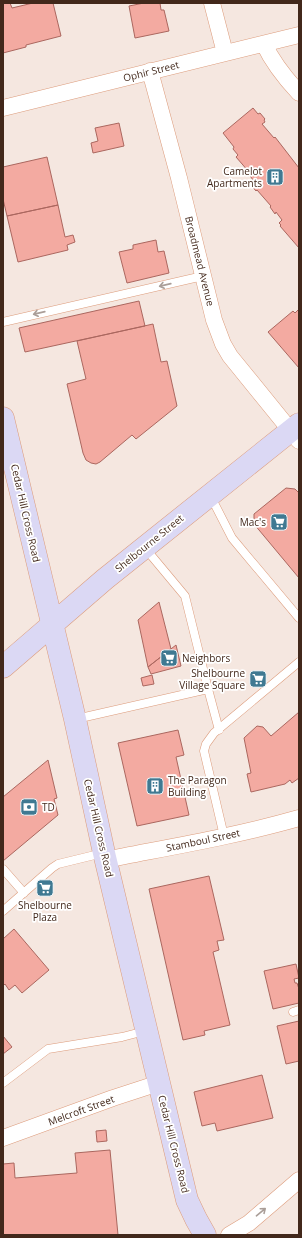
<svg xmlns="http://www.w3.org/2000/svg" width="302" height="1238" font-family="'Open Sans',sans-serif">
<style>
.building{fill:#f3aaa1;stroke:#ab675f}
.lines{fill:none;stroke-linecap:round;stroke-linejoin:round}
.service-casing{stroke:#dd9c7c;stroke-width:9}
.minor-casing{stroke:#dd9c7c;stroke-width:17}
.secondary-casing{stroke:#dd9c7c;stroke-width:23}
.service{stroke:#fff;stroke-width:8}
.minor{stroke:#fff;stroke-width:16}
.secondary{stroke:#dbd8f4;stroke-width:22}
.oneway{stroke:#aa9e98}
.labels{text-anchor:middle;stroke-width:3.5;stroke-linejoin:round;paint-order:stroke}
.street-label{font-size:10px;fill:#42281b;stroke:#fff}
.poi-label{font-size:10px;fill:#42281b;stroke:#fff;text-anchor:end}
</style>
<rect width="100%" height="100%" fill="#f5e7e0"/>
<!-- building -->
<path class="building" d="M3,3H10L12,8L33,3H53L61,36L26,45V47L3,53Z
M144,3H160L161,10H164L169,31L135,38L129,6Z
M253,108L258,114L260,113L265,119L264,120L265,122L262,124L274,138L275,137L299,168V248L280,226L281,225L279,223L282,220L276,212L275,214L270,207L271,206L257,190L256,191L251,185L252,184L251,182L253,180L248,173L249,172L236,157L238,155L233,149L234,147L223,133Z
M119,123L124,146L93,153L91,143L98,141L95,128Z
M47,157L58,205L7,216L3,199V167Z
M58,205L65,237L73,235L75,242L67,245L68,250L18,262L7,216Z
M156,240L158,252L164,251L169,273L127,283L119,252L133,249V245Z
M139,301L145,326L25,352L19,328Z
M299,309V368L268,332L293,311L295,313Z
M153,324L161,362L167,361L177,406L136,439L132,435L100,462L96,464L91,463L86,460L83,453L67,384L86,379L77,341Z
M286,488L295,489L299,493V578L254,524V514Z
M159,602L171,649L148,667L138,620Z
M176,645L181,666L151,674L148,667Z
M152,675L154,684L143,686L141,678Z
M299,712V778L292,783L290,780L285,784L251,792L247,774L251,773L244,738L257,726L263,727L271,736Z
M178,730L184,755L176,757L189,815L137,826L118,743Z
M48,760L57,798L54,799L58,815L3,861V797Z
M209,876L224,940L217,941L219,950L213,952L230,1025L204,1031L205,1035L183,1040L149,889Z
M14,929L49,970L22,993L15,985L9,990L5,984L3,986V939Z
M296,964L299,978L294,979L295,983H297L299,989V1003L273,1009L264,971Z
M299,1021V1061L286,1064L277,1026Z
M3,1036L12,1047L3,1054Z
M262,1075L273,1118L217,1131L215,1123L202,1126L194,1092Z
M106,1130L107,1141L97,1142L96,1131Z
M110,1150L118,1235H3V1164L14,1163L15,1178L77,1173L75,1153Z"/>
<g class="lines">
<defs>
<path id="service" d="M3,322L203,276
M211,497L232,538L299,618
M208,689L219,730
M76,719L208,689L185,596L145,548
M224,836L204,751L206,744L214,733L299,662
M3,869L24,893
M3,911L52,868L58,864L103,853
M293,1012L299,1010
M3,1083L48,1049L122,1037L145,1031"/>
<path id="minor" d="M212,3L225,53
M264,44C273,63 285,78 299,93
M150,71L179,178L214,320L223,344L230,356L299,441
M3,108L299,35
M105,860C170,847 236,836 299,818
M3,1138L113,1098L159,1083
M229,1235L249,1223L299,1180"/>
<path id="secondary" d="M3,418L75,719L104,853L187,1200L196,1219L205,1235
M3,667L105,579L299,424"/>
</defs>
<!-- service casing -->
<use href="#service" class="service-casing"/>
<!-- minor casing -->
<use href="#minor" class="minor-casing"/>
<!-- secondary casing -->
<use href="#secondary" class="secondary-casing"/>
<!-- service -->
<use href="#service" class="service"/>
<!-- minor -->
<use href="#minor" class="minor"/>
<!-- secondary -->
<use href="#secondary" class="secondary"/>
</g>
<!-- one-way arrows -->
<defs><path id="oneway-shaft" d="M-6 0H5M1.5-3L5.5 0L1.5 3" fill="none" stroke-width="1.6" stroke-linecap="round" stroke-linejoin="round"/></defs>
<g class="oneway">
<use href="#oneway-shaft" transform="translate(165 285) rotate(167)"/>
<use href="#oneway-shaft" transform="translate(39 313) rotate(167)"/>
<use href="#oneway-shaft" transform="translate(261 1212) rotate(-40)"/>
</g>
<!-- icons -->
<defs>
<symbol id="building-square" viewBox="-11 -11 22 22"><rect x="-9" y="-9" width="18" height="18" rx="4" fill="#3f7992" stroke="#fff"/><path d="M-4-6H4V6H1V3H-1V6H-4ZM-2.5-4.3h1.7v1.8h-1.7ZM.8-4.3h1.7v1.8H.8ZM-2.5-1h1.7V.8h-1.7ZM.8-1h1.7V.8H.8Z" fill="#fff"/></symbol>
<symbol id="supermarket-square" viewBox="-11 -11 22 22"><rect x="-9" y="-9" width="18" height="18" rx="4" fill="#3f7992" stroke="#fff"/><path d="M-6-5.5h2.5l.6 2H6L4.5 2H-2.5L-4.4-4H-6ZM-1.5 3.2a1.3 1.3 0 1 0 .1 0ZM3 3.2a1.3 1.3 0 1 0 .1 0Z" fill="#fff"/></symbol>
<symbol id="bank-square" viewBox="-11 -11 22 22"><rect x="-9" y="-9" width="18" height="18" rx="4" fill="#3f7992" stroke="#fff"/><path d="M-6-4H6V4H-6ZM0-2.3a2.3 2.3 0 1 0 0 4.6a2.3 2.3 0 1 0 0-4.6Z" fill="#fff"/></symbol>
</defs>
<g fill-rule="evenodd">
<use href="#building-square" x="265" y="167" width="20" height="20"/>
<use href="#supermarket-square" x="269" y="512" width="20" height="20"/>
<use href="#supermarket-square" x="159" y="648" width="20" height="20"/>
<use href="#supermarket-square" x="248" y="669" width="20" height="20"/>
<use href="#building-square" x="145" y="776" width="20" height="20"/>
<use href="#bank-square" x="19" y="797" width="20" height="20"/>
<use href="#supermarket-square" x="35" y="878" width="20" height="20"/>
</g>
<g class="labels">
<!-- street labels -->
<g class="street-label">
<text transform="translate(151 71) rotate(-14)" y="4">Ophir Street</text>
<text transform="translate(200 261) rotate(76)" y="4">Broadmead Avenue</text>
<text transform="translate(26 513) rotate(77)" y="4">Cedar Hill Cross Road</text>
<text transform="translate(149 543) rotate(-39)" y="4">Shelbourne Street</text>
<text transform="translate(99 828) rotate(77)" y="4">Cedar Hill Cross Road</text>
<text transform="translate(203 840) rotate(-12)" y="4">Stamboul Street</text>
<text transform="translate(81 1110) rotate(-20)" y="4">Melcroft Street</text>
<text transform="translate(174 1144) rotate(76)" y="4">Cedar Hill Cross Road</text>
</g>
<!-- poi labels -->
<g class="poi-label">
<text x="262" y="175">Camelot<tspan x="262" dy="12">Apartments</tspan></text>
<text x="266" y="526">Mac's</text>
<text x="182" y="662" text-anchor="start">Neighbors</text>
<text x="245" y="677">Shelbourne<tspan x="245" dy="12">Village Square</tspan></text>
<text x="168" y="784" text-anchor="start">The Paragon<tspan x="168" dy="12">Building</tspan></text>
<text x="42" y="811" text-anchor="start">TD</text>
<text x="45" y="909" text-anchor="middle">Shelbourne<tspan x="45" dy="12">Plaza</tspan></text>
</g>
</g>
<!-- border -->
<rect width="302" height="1238" fill="none" stroke="#42281b" stroke-width="8"/>
</svg>
